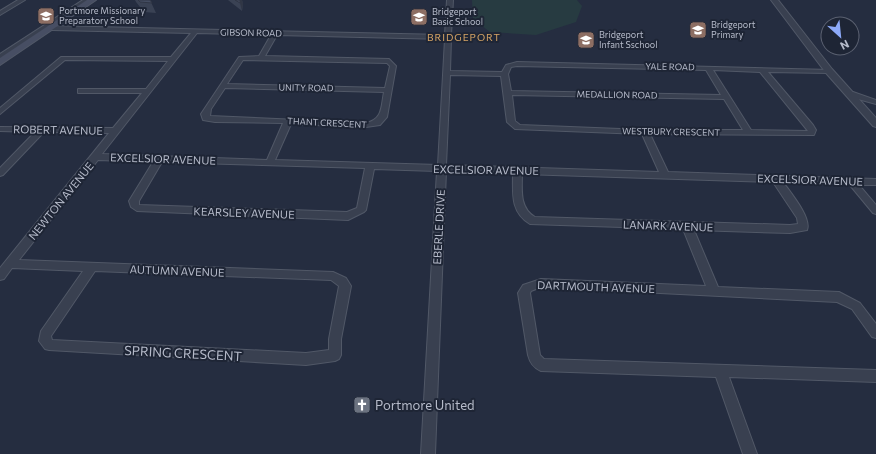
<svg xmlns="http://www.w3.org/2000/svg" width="876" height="454" font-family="Commissioner,sans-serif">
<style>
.green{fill:#273b41}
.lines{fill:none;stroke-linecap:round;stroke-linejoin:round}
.minor-casing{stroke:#515867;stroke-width:2}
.tertiary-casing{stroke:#515867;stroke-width:2}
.secondary-casing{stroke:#515867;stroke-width:2}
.minor{fill:#394050;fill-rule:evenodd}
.tertiary{fill:#394050;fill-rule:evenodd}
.secondary{fill:#474e63;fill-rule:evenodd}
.wall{fill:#3a4254}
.shaded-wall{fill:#303645}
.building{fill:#444d62;stroke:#303645}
.labels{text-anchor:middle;stroke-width:4;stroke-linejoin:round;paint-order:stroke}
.far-poi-label{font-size:9px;fill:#b6bbca;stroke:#1e2535;text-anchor:start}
.far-street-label{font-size:9px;fill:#b6bbca;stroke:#1e2535}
.far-neighbourhood-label{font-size:10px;letter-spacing:1px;fill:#d6a465;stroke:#1e2535}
.street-label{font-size:11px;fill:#b6bbca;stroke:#1e2535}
.near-street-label{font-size:13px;fill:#b6bbca;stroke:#1e2535}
.near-poi-label{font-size:13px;fill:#b6bbca;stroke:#1e2535;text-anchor:start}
</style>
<rect width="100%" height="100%" fill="#252d40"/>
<!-- green -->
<path class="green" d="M472,0H577L582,6L576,22L536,35L490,32L473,19Z"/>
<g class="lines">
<defs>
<path id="minor" d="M18,0H25L0,15V11Z
M83,0H90L51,26L445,35L447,0H453L451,35L453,37L451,39L450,71L502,72L506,65L517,62L831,70L833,71L829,73L768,72L813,125L816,130L814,135L650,134L668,172L876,179V185H859L876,205V214L873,213L849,184L783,182C790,192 812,218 807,230L790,233L694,230L718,287L839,292L860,303L876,324V338L872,337L852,309L837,302L541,287L531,291L530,293L540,355L544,359L876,370V382L729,377L757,454H743L716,377L541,371C534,368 530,363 528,355L518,293L523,285L541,279L706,286L683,229L530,224C510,212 513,193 513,173L446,171L435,454H421L437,171L374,169L366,210L364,212L348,220L137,211L131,207L129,201L153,162L98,160L19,260L333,272L346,278L351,286L341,339V355L339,359L335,361L306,365L49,350L45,349L39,341L41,331L83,271L12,268L4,279L0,280V268L109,133L44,132L3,175L0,176V168L35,132L0,131V127L113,128L142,93H78V89H146L168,61L65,60L0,114V108L61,57H171L191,33L52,30L49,27L0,59V54ZM197,33L271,35L259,56L239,57L201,114L203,120L215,122L283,123L267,160L102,154ZM277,35L445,39L438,165L275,160L291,124L366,127L380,125L387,117L396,66L389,59L265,56ZM243,60L387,63L390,66L385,88L227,84ZM517,66L706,70L721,95L511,91L508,74L511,67ZM713,70L760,72L808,131L751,130ZM450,75L501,76L507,122L515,129L642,134L659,172L446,165ZM225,88L384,92C381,107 383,119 366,123L210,116L211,109ZM512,95L724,99L743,130H645L520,125L515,121ZM162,162L365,168L357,208L347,212L139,205V201ZM522,174L773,182L797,218L798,224L790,225L535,217C519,208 522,189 522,174ZM95,271L331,280L339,286L329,339V350L306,353L52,340L51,336Z
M847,92H853L876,100V104L847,96Z"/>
<path id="tertiary" d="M771,0H778L832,69L876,118V127L873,126L826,73Z"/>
<path id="secondary" d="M87,0H96L0,65V58Z"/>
</defs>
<!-- minor casing -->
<use href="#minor" class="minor-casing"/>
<!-- tertiary casing -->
<use href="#tertiary" class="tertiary-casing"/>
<!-- secondary casing -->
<use href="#secondary" class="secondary-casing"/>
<!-- minor -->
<use href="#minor" class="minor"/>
<!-- tertiary -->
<use href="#tertiary" class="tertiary"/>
<!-- secondary -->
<use href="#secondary" class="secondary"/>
</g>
<!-- wall -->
<path class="wall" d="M135,0H150L156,13L144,12L136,2Z
M228,0H242L243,4L242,11Z"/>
<!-- shaded-wall -->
<path class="shaded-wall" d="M240,0H242L243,4L242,11L240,3Z"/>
<!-- building -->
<path class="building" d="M138,0H150L152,3L140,2Z
M235,0H240V3Z"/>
<!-- icons -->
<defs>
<symbol id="school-square" viewBox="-11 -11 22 22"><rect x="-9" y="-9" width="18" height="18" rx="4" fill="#8d6e63" stroke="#1e2535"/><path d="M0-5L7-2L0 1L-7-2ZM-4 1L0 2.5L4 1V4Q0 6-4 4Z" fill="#fff"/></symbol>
<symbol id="church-square" viewBox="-11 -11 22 22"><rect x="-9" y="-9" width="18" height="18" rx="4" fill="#6b7280" stroke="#1e2535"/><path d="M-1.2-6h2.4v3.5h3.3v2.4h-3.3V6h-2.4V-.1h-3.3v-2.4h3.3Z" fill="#fff"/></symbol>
</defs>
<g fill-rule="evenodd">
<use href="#school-square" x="36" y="6" width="20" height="20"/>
<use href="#school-square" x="409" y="7" width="20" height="20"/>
<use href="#school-square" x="688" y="20" width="20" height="20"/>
<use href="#school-square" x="576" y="30" width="20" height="20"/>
<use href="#church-square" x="352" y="395" width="20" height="20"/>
</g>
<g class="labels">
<!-- far-poi labels -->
<g class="far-poi-label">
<text x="59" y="14">Portmore Missionary<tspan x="59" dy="10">Preparatory School</tspan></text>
<text x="432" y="15">Bridgeport<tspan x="432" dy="10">Basic School</tspan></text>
<text x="711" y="28">Bridgeport<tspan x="711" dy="10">Primary</tspan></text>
<text x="599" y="38">Bridgeport<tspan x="599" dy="10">Infant Sschool</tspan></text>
</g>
<!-- far-street labels -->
<g class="far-street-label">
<text transform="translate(251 33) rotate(1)" y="3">GIBSON ROAD</text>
<text transform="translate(670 67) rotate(1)" y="3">YALE ROAD</text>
<text transform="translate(306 88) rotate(1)" y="3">UNITY ROAD</text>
<text transform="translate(617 95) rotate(1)" y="3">MEDALLION ROAD</text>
<text transform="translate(327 123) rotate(3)" y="3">THANT CRESCENT</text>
<text transform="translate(671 132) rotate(1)" y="3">WESTBURY CRESCENT</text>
</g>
<!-- far-neighbourhood labels -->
<g class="far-neighbourhood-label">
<text x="464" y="41">BRIDGEPORT</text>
</g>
<!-- street labels -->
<g class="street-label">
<text transform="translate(58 130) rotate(1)" y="4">ROBERT AVENUE</text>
<text transform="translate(163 159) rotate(2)" y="4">EXCELSIOR AVENUE</text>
<text transform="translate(486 170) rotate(1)" y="4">EXCELSIOR AVENUE</text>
<text transform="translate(810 180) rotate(2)" y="4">EXCELSIOR AVENUE</text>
<text transform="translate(61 201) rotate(-51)" y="4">NEWTON AVENUE</text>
<text transform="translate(244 213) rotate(2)" y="4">KEARSLEY AVENUE</text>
<text transform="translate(668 226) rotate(2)" y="4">LANARK AVENUE</text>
<text transform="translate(439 227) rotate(-87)" y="4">EBERLE DRIVE</text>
<text transform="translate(177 271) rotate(2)" y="4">AUTUMN AVENUE</text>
<text transform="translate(596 287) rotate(2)" y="4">DARTMOUTH AVENUE</text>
</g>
<!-- near-street labels -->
<g class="near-street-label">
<text transform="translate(183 353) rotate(3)" y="5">SPRING CRESCENT</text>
</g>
<!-- near-poi labels -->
<g class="near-poi-label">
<text x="375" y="410">Portmore United</text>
</g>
</g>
<!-- north arrow -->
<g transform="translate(840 36) rotate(153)"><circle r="19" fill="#1e2535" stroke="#5b6171"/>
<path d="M0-3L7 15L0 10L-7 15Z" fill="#8daaf9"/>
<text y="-6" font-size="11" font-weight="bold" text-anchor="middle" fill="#b6bbca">N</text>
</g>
</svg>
